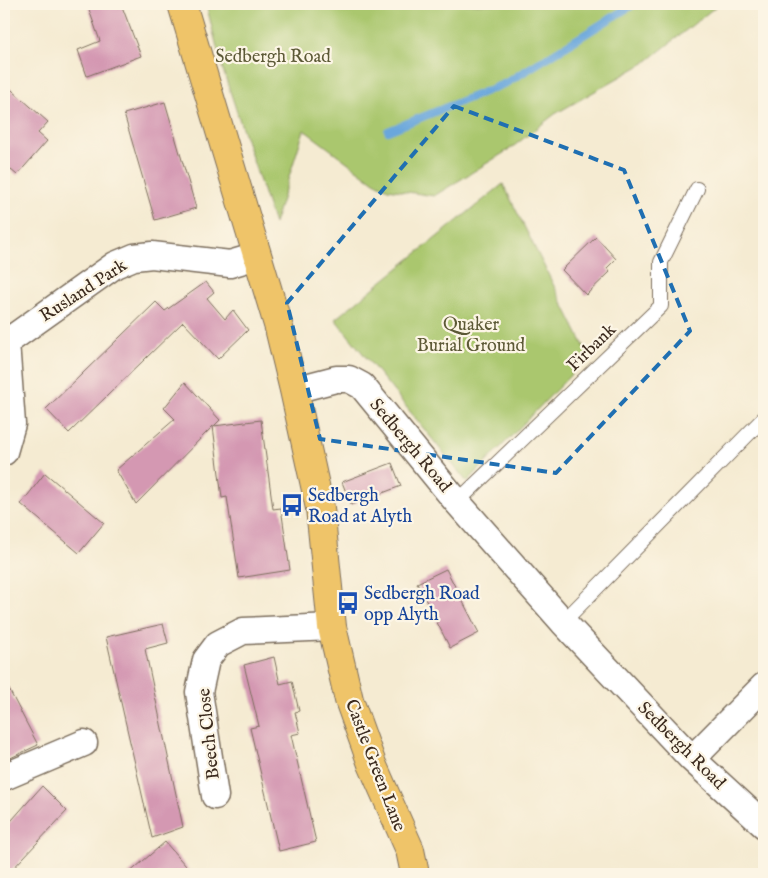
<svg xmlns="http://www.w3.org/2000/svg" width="768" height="878" font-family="'IM FELL English',serif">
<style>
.green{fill:#aac76e;stroke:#727846}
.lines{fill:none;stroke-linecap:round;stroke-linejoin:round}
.stream{stroke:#6ba7dc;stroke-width:8}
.building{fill:#d498b2}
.lane-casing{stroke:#7c6e5d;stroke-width:16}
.street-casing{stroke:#7c6e5d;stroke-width:29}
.highway-casing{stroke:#7c6e5d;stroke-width:30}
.lane{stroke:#fff;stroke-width:14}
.street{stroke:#fff;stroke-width:26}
.highway{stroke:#efc469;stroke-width:28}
.marked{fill:none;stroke:#1f6fb2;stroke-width:4;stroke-dasharray:10 6;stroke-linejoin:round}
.labels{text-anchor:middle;stroke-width:4.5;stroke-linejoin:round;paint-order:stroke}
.park-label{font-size:18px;fill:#5c5936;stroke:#fcf5e5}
.street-label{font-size:18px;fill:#3b2a1e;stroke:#fcf5e5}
.transit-label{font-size:18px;fill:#164399;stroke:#fcf5e5;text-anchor:start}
</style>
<rect width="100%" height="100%" fill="#fcf5e5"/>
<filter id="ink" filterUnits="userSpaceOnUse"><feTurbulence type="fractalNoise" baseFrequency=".02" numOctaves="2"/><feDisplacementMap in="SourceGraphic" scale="10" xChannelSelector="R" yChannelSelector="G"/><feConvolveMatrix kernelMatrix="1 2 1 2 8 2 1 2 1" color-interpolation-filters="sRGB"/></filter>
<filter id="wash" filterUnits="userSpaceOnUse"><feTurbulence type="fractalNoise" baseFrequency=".0096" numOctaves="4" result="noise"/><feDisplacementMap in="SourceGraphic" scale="20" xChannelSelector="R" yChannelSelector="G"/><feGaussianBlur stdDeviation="1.12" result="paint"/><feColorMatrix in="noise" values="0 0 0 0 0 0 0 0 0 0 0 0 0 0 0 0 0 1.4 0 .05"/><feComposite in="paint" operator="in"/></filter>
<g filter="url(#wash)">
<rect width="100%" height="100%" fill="#f5ebd2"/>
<!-- green -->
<path class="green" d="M206,4H719L646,62L555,114L510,149L434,196L388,189L374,182L304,130L274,224L222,67Z
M503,184L589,356L467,482L335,319Z"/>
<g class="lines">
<!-- stream -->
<path class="stream" d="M388,131L506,83L634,4"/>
</g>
<g id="blocks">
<!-- building -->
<path class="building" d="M87,4H121L141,56L87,76L78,50L100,41Z
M4,83L48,122L38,133L47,141L17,175L4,164Z
M165,102L196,208L155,220L124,114Z
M596,237L616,259L607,268L610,272L586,295L562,270Z
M206,282L214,292L207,298L225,319L233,310L248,330L218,359L183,322L69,433L46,409L156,302L165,311Z
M185,382L220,420L214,426L261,420L273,509L281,508L290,570L239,578L227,497L222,498L213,426L136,504L116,470L175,419L164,408Z
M392,463L401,486L351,505L342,482Z
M45,473L104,523L79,553L21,504Z
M446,569L479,633L450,648L417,583Z
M163,624L168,643L145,649L183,827L152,838L106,637Z
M274,657L280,684L292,681L299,711L295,712L300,733L291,735L316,842L279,851L250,728L259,726L244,665Z
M4,680L38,745L4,761Z
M42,786L67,811L8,874H4V829Z
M165,842L193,874H128Z"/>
</g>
</g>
<g filter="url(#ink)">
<use href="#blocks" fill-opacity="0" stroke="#7c6e5d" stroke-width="1"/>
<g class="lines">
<defs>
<path id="lane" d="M457,502L661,306V262L697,189
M563,622L764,418"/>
<path id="street" d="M4,344L115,265L134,257L152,255L230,264L257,256
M294,390L336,379H349L362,386L457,502L563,622L692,759L764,825
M4,452L12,424L6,342
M692,759L764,686
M4,777L84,743
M215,796L199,692L206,660L218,644L243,631L332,627"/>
<path id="highway" d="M182,4L279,328L294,390L320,508L332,627L349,700L372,764L410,850L415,874"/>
</defs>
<!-- lane casing -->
<use href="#lane" class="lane-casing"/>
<!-- street casing -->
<use href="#street" class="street-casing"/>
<!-- highway casing -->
<use href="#highway" class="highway-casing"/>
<!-- lane -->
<use href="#lane" class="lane"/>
<!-- street -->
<use href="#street" class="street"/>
<!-- highway -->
<use href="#highway" class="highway"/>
</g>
</g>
<!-- marked area -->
<path class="marked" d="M454,106L624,170L690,331L556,473L320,439L287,303Z"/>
<!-- icons -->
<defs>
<symbol id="bus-bare" viewBox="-9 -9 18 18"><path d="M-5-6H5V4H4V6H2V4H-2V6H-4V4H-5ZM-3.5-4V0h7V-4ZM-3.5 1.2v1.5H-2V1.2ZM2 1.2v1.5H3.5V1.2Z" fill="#1a4fb4" stroke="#fcf5e5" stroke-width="2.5" paint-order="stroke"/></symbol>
</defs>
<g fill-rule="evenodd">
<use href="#bus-bare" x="276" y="489" width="32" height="32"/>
<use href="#bus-bare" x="332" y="587" width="32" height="32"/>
</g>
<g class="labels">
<!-- park labels -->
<g class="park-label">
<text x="273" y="62">Sedbergh Road</text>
<text x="471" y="330">Quaker<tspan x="471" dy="21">Burial Ground</tspan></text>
</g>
<!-- street labels -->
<g class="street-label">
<text transform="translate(83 290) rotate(-33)" y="6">Rusland Park</text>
<text transform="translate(591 347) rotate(-44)" y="6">Firbank</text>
<text transform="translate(411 445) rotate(50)" y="6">Sedbergh Road</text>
<text transform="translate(208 734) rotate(-96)" y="6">Beech Close</text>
<text transform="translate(682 745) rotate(45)" y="6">Sedbergh Road</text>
<text transform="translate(376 765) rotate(69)" y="6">Castle Green Lane</text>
</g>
<!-- transit labels -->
<g class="transit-label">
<text x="308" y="501">Sedbergh<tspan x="308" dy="21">Road at Alyth</tspan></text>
<text x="364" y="599">Sedbergh Road<tspan x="364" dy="21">opp Alyth</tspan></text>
</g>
</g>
<!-- margin -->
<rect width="768" height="878" fill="none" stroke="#fcf5e5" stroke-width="20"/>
</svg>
